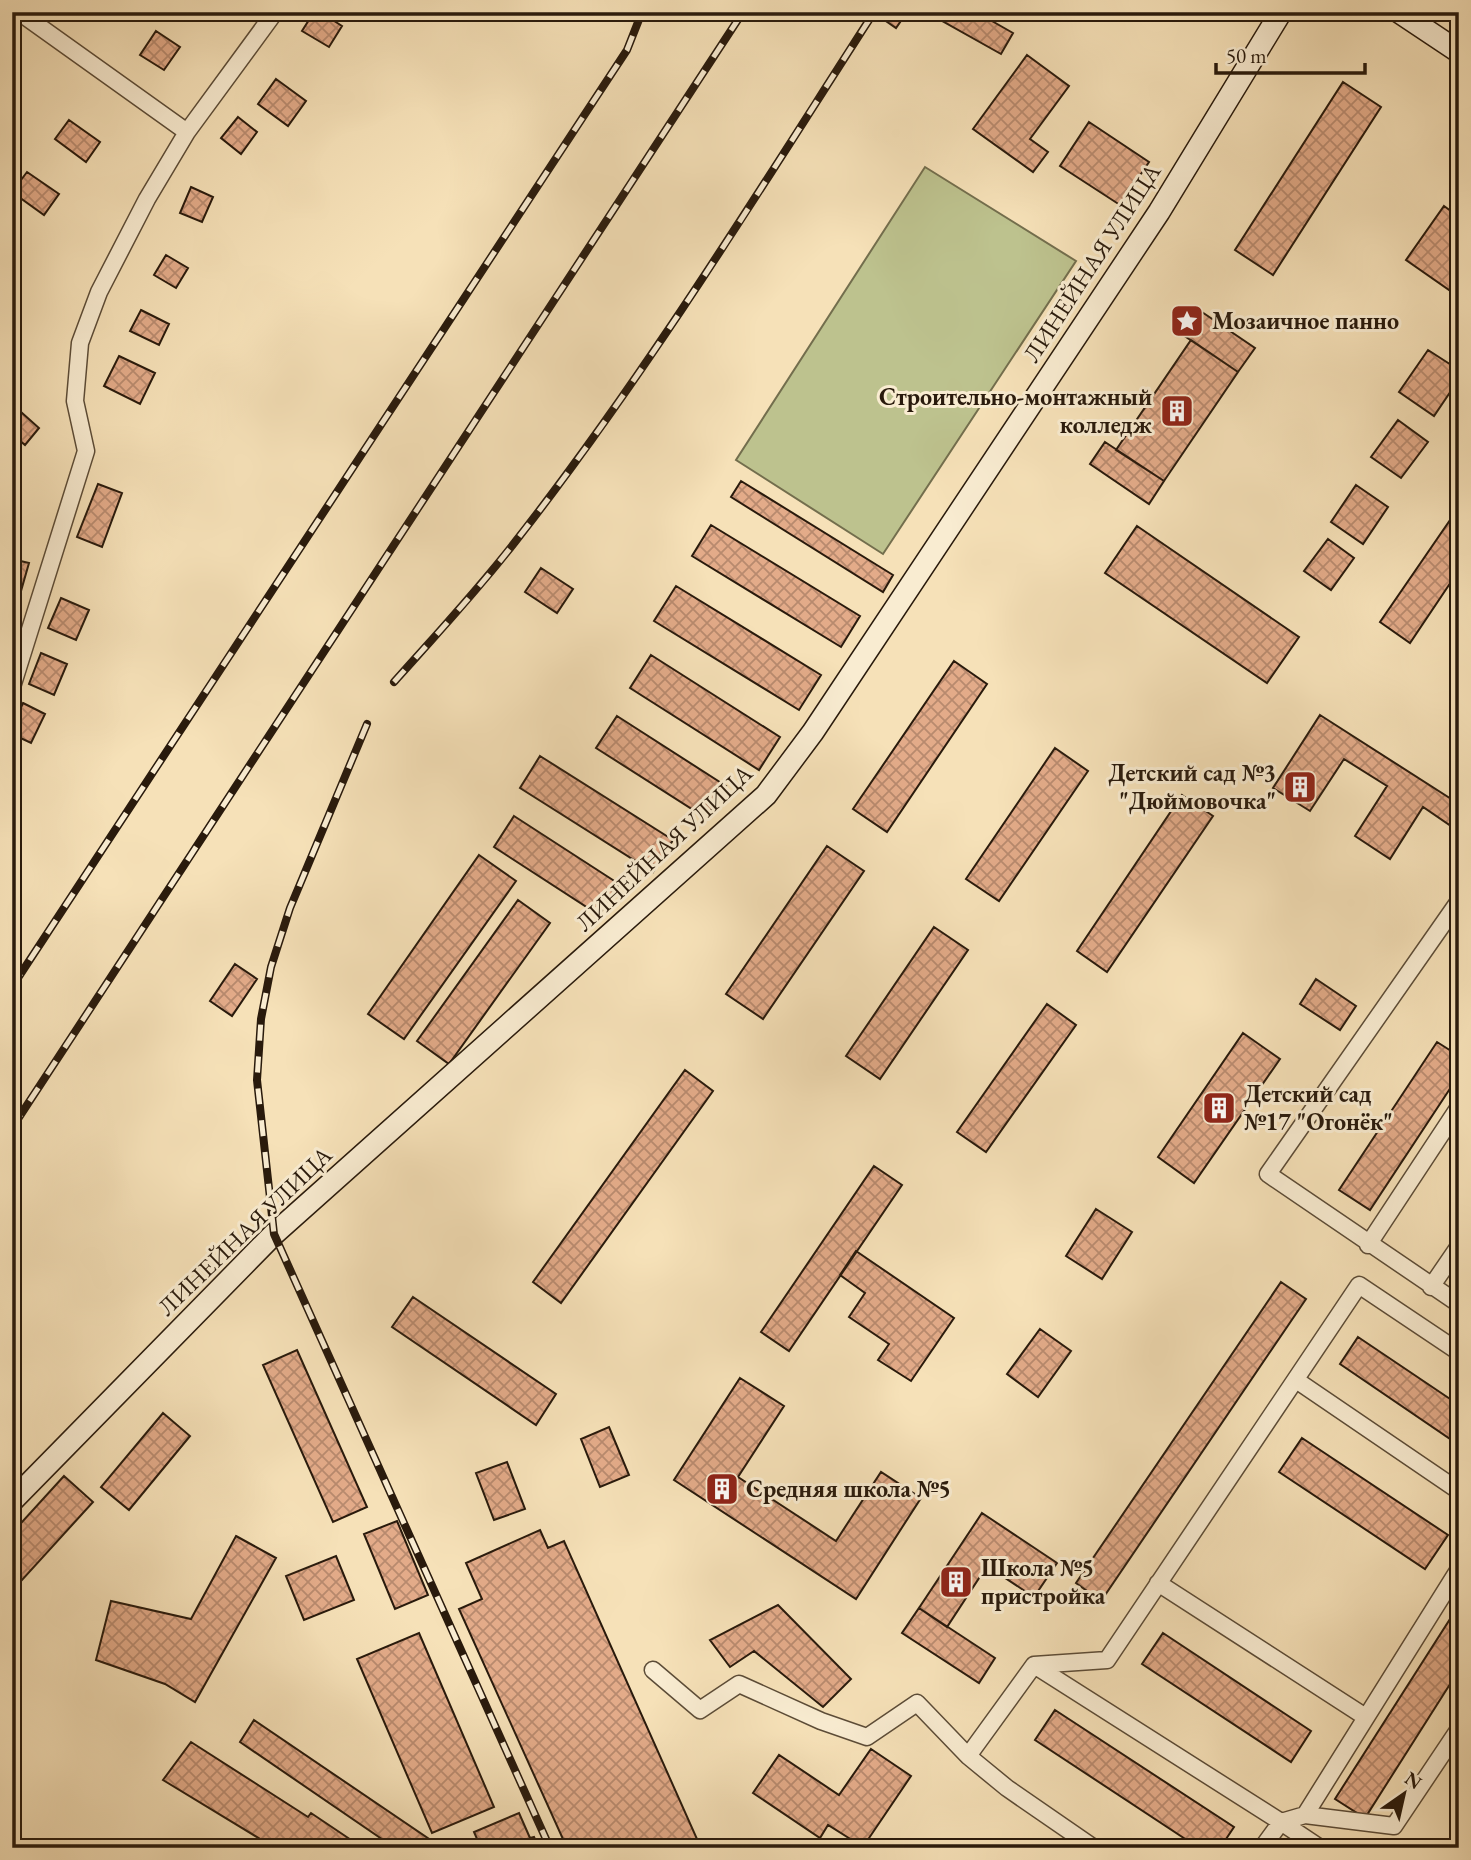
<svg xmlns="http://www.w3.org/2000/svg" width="1471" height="1860" font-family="'EB Garamond',serif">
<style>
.green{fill:#bdc28e;stroke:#736e4d;stroke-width:2}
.building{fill:url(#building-cross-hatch);stroke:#291a0c;stroke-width:2}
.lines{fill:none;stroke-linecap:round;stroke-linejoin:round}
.minor-casing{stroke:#5c4c37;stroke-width:19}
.secondary-casing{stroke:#291a0c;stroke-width:24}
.minor{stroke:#f9ecd1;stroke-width:16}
.secondary{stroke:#f9ecd1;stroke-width:21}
.rail-casing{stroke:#291a0c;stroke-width:8}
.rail{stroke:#f9ecd1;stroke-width:5;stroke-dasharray:16;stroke-linecap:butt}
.labels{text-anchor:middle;stroke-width:6;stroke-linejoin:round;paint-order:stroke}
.street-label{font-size:24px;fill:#291a0c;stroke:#f9ecd1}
.poi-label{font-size:24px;font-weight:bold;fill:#291a0c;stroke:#f9ecd1;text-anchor:start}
</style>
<defs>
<pattern id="building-cross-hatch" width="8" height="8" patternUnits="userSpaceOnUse" patternTransform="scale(1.75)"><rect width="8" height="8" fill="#e3ab89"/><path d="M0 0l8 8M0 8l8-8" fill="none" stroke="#b88a6e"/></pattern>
</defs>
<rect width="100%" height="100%" fill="#f6e1b8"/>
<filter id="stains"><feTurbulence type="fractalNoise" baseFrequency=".00286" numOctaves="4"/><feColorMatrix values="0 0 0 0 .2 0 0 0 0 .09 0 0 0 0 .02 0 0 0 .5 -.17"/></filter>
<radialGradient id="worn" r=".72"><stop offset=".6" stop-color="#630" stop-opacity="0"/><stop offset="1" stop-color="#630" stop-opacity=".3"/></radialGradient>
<!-- green -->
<path class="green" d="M925,167L1076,261L883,554L736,460Z"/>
<!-- building -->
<path class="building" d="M314,12H320L342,26L329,47L302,31Z
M873,12H907L896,28Z
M940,12H976L1013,33L1001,54L937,18Z
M156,31L180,47L164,70L140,55Z
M1027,55L1069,86L1030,139L1048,152L1033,172L973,129Z
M276,79L306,101L288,126L258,104Z
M1343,82L1381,107L1273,275L1235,250Z
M238,117L257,132L241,154L221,138Z
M69,120L100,142L86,162L55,139Z
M1089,122L1149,162L1120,205L1060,166Z
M27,172L59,194L44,215L12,192Z
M191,187L213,197L202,222L180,213Z
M1444,206L1459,217V282L1452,292L1406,260Z
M166,255L188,268L176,288L154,275Z
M1196,308L1255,348L1238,372L1180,333Z
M141,310L169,324L159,345L130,331Z
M1191,340L1238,372L1164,481L1116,450Z
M1428,350L1459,370V379L1434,416L1399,392Z
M119,356L155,373L140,404L104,386Z
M21,412L39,428L25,445L12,434V422Z
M1398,420L1428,442L1401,478L1371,457Z
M1105,442L1164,481L1149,504L1090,464Z
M741,481L893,575L883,592L731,497Z
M98,484L122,493L102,547L77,537Z
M1356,485L1388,507L1363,544L1331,522Z
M1459,507V570L1410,643L1380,622Z
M711,525L860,616L841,647L692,556Z
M1137,526L1299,637L1267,683L1105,573Z
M1328,539L1354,558L1331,590L1304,571Z
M12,559L29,563L21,591L12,589Z
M541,568L573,589L557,613L525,592Z
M676,586L821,675L799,710L654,621Z
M61,598L89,610L76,640L48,628Z
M41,653L67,664L54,695L29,684Z
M651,655L780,737L759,770L630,688Z
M954,661L987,684L887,832L853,809Z
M23,703L45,714L31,743L12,734V726Z
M1320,715L1459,804V814L1451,826L1423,807L1390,859L1355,836L1387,786L1344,759L1310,811L1273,788Z
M617,716L726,786L706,818L596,748Z
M1055,748L1088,771L999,901L966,879Z
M540,756L673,840L653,872L520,788Z
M1182,795L1213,816L1107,972L1077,951Z
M514,816L619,884L599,915L494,847Z
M827,846L864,871L763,1019L726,994Z
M479,855L516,881L404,1039L368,1014Z
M518,900L550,923L449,1064L417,1041Z
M934,927L968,950L880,1079L846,1056Z
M235,964L257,979L232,1016L210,1001Z
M1316,979L1356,1006L1340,1030L1300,1004Z
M1047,1004L1076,1025L986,1152L957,1132Z
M1243,1033L1280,1059L1194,1183L1158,1157Z
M1437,1042L1459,1056V1075L1370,1210L1339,1190Z
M685,1070L713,1091L561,1303L533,1282Z
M874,1166L902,1185L789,1351L761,1332Z
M1096,1209L1132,1232L1102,1279L1066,1256Z
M856,1251L954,1318L911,1381L878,1360L889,1344L849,1317L865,1293L840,1275Z
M1281,1282L1306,1299L1101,1601L1076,1583Z
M413,1297L556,1394L536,1425L392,1327Z
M1040,1329L1071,1351L1038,1397L1007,1374Z
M1358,1337L1459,1405V1445L1340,1364Z
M297,1350L367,1507L333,1522L263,1365Z
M740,1378L784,1406L738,1477L836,1541L881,1472L921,1498L856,1599L674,1480Z
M163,1413L190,1436L129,1510L101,1487Z
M609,1427L629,1475L600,1487L581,1439Z
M1302,1438L1448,1535L1425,1569L1279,1472Z
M507,1462L525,1509L494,1520L476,1473Z
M64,1476L93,1502L12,1591V1533Z
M982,1513L1057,1563L1034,1597L987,1566L947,1627L919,1608Z
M397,1521L428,1595L395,1609L364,1534Z
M540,1530L548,1548L564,1541L701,1848H567L459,1609L482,1599L466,1563Z
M236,1536L276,1558L195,1702L165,1684L96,1660L111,1601L191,1619Z
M336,1556L354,1600L304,1620L286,1576Z
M778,1605L851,1679L823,1707L754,1651L730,1667L710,1640Z
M1459,1605V1670L1365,1818L1335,1799Z
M919,1608L995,1658L979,1683L902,1633Z
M419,1633L494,1807L432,1833L357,1659Z
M1163,1633L1311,1731L1291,1762L1142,1664Z
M1055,1710L1234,1827L1220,1848H1199L1035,1740Z
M254,1720L435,1843L431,1848H395L240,1742Z
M191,1742L308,1817L311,1813L363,1848H275L163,1780Z
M871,1749L911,1776L863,1847L828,1825L820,1838L753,1793L779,1755L839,1795Z
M519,1813L530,1838L534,1837L539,1848H481L474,1832Z"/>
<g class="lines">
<defs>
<path id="minor" d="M19,12L187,132
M12,687L86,451L75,401L80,343L99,292L147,199L187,132L275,12
M1459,901L1268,1174L1459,1304
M1368,1245L1459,1107
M1431,1287L1459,1246
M1296,1380L1459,1491
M1158,1583L1364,1716
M1034,1665L1281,1822L1262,1848
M653,1670L700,1710L739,1684L821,1721L867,1737L917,1703L968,1756L1007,1788L1094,1848
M968,1756L1034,1665L1107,1660L1359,1285L1459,1352
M1305,1815L1394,1826L1459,1729
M1281,1822L1305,1815L1459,1569
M1281,1822L1320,1848"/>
<path id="secondary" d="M1399,12L1459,52
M12,1501L274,1234L766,795L813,732L1159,212L1281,12"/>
</defs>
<!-- minor casing -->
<use href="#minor" class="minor-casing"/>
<!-- secondary casing -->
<use href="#secondary" class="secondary-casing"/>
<!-- minor -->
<use href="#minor" class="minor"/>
<!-- secondary -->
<use href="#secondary" class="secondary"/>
<defs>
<path id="rail" d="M394,682C435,636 477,591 515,542C645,376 755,197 869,20
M367,724L290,908L271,967L261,1019L257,1080L274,1234L550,1848
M12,987L627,50L642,12
M12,1128L743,12"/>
</defs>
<!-- rail casing -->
<use href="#rail" class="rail-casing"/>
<!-- rail -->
<use href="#rail" class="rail"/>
</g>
<!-- icons -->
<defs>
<symbol id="sight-square" viewBox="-11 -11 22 22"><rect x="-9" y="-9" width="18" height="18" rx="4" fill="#8f2418" stroke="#f9ecd1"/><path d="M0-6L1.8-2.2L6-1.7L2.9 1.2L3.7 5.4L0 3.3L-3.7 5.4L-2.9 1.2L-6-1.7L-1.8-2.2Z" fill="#fff"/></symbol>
<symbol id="building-square" viewBox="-11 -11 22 22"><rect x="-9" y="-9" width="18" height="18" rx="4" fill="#8f2418" stroke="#f9ecd1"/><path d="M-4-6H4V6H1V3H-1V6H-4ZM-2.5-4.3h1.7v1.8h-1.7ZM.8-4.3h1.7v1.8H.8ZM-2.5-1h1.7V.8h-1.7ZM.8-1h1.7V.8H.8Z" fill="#fff"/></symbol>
</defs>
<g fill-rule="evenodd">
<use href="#sight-square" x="1168" y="302" width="38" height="38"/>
<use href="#building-square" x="1158" y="392" width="38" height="38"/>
<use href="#building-square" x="1281" y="768" width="38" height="38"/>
<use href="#building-square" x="1200" y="1089" width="38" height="38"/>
<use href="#building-square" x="703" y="1470" width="38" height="38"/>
<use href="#building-square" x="937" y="1563" width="38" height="38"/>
</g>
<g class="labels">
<!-- street labels -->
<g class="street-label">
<text transform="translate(1092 263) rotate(-57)" y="8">ЛИНЕЙНАЯ УЛИЦА</text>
<text transform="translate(664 848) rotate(-43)" y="8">ЛИНЕЙНАЯ УЛИЦА</text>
<text transform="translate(245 1231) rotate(-44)" y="8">ЛИНЕЙНАЯ УЛИЦА</text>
</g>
<!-- poi labels -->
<g class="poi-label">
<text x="1212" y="329">Мозаичное панно</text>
<text x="1152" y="405" text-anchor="end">Строительно-монтажный<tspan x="1152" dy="28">колледж</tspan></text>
<text x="1276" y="781" text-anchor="end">Детский сад №3<tspan x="1276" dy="28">"Дюймовочка"</tspan></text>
<text x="1244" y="1102">Детский сад<tspan x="1244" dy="28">№17 "Огонёк"</tspan></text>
<text x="746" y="1497">Средняя школа №5</text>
<text x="981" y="1576">Школа №5<tspan x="981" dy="28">пристройка</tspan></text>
</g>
</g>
<!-- margin -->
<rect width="1471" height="1860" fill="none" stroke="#f6e1b8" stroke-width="42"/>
<rect x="14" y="14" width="1443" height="1832" fill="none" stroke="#291a0c" stroke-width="3.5"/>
<rect x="21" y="21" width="1429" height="1818" fill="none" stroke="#291a0c" stroke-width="2"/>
<!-- north arrow -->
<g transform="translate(1404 1794) rotate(34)" stroke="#f9ecd1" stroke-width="5" paint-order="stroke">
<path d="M0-5L12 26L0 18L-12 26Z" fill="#291a0c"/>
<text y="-10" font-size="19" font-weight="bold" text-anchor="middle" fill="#291a0c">N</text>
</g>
<!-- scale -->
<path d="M1216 63v10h149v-10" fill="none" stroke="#291a0c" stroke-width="3.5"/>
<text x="1226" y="63" font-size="21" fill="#291a0c" stroke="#f9ecd1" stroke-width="5" paint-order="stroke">50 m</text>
<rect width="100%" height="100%" filter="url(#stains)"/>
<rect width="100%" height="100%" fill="url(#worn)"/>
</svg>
